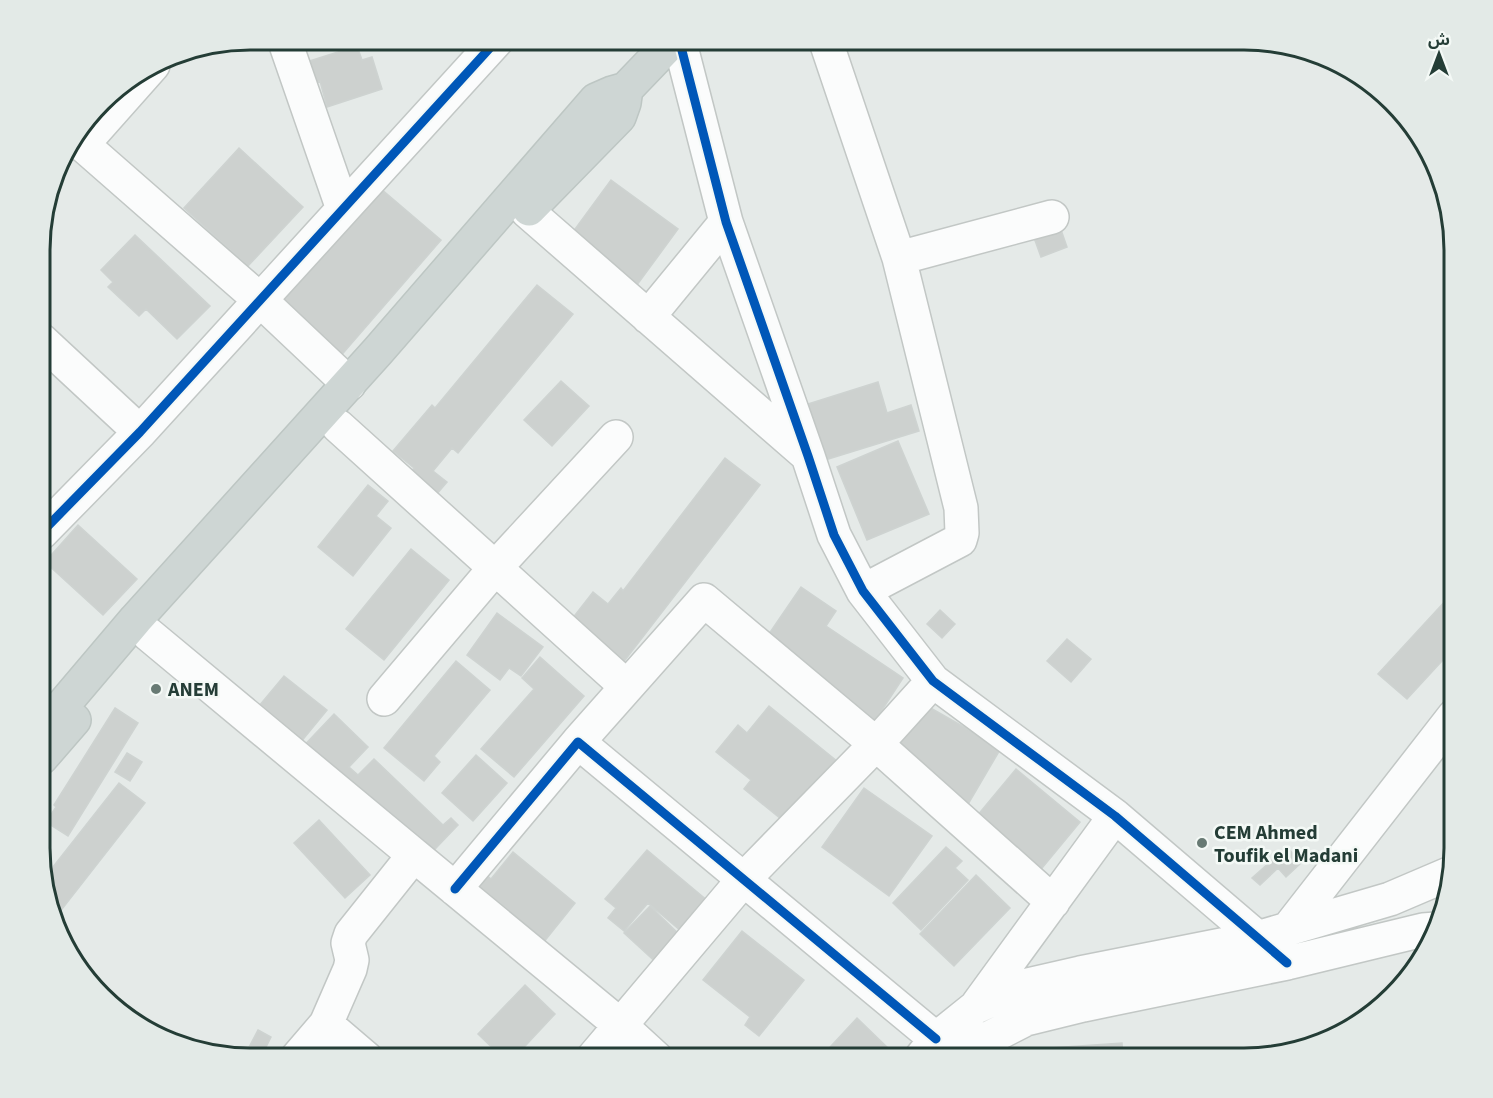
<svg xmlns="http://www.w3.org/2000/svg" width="1493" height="1098" font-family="'Source Sans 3','Noto Sans Arabic',sans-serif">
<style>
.building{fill:#cdd1cf;stroke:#ced3d1;stroke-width:1.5}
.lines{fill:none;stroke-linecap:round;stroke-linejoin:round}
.minor-casing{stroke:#c2c7c5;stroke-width:36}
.major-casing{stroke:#bdc6c3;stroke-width:36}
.minor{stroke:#fbfcfc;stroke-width:33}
.major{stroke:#ced6d4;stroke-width:33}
.cycleway-casing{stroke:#f4f9f6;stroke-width:13}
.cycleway{stroke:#0057b8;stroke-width:9}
.poi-dot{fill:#687a74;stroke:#f4f9f6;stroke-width:2}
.labels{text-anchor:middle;stroke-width:5;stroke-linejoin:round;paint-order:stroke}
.poi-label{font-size:20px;font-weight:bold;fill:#243d36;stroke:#f4f9f6;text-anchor:start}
.rim{fill:none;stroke:#243d36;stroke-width:3}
</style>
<rect width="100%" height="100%" fill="#e5eae8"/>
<!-- building -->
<path class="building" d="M357,46L362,60L372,57L382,89L327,107L320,81L307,86L300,64Z
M239,148L303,207L248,266L184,208Z
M611,180L678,229L634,289L567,240Z
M380,188L441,240L332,366L272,314Z
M1051,201L1067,247L1041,257L1024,210Z
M135,235L210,306L177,339L146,309L139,316L108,287L113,282L101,270Z
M537,285L573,314L458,453L452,448L433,471L447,482L430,502L404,480L414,468L393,451L432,405L435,408Z
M561,381L589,406L552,446L524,420Z
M878,382L887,413L911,405L919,431L825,460L808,404Z
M898,441L929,514L867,540L837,467Z
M725,458L760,485L622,664L568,624L593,592L608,604L621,588L623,591Z
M368,485L388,501L376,516L391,528L353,576L318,547Z
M78,525L137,579L103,615L45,562Z
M411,549L449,580L384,660L346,629Z
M801,587L836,611L826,626L903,678L869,730L764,641Z
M1448,598L1454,603V648L1407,699L1378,674Z
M940,610L955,624L942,638L927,624Z
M497,613L543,647L521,676L509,668L500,680L467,655Z
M1067,639L1091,659L1071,682L1047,661Z
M540,657L584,696L514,777L481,749L534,689L522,678Z
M456,661L490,690L434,756L440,762L424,781L384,748Z
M284,676L327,710L291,754L248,719Z
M920,702L1001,748L967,806L887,760Z
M769,706L837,761L786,823L744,789L751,780L716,752L738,725L747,733Z
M115,708L138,723L68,836L46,822L56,807L54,805Z
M334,714L368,747L349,767L358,775L374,759L443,825L451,818L458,825L416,869L296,754Z
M127,753L142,762L130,781L115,772Z
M476,755L507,783L473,821L442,793Z
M1016,769L1080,822L1038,873L977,816Z
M119,783L145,803L55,918L42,881Z
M864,788L932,836L889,896L822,847Z
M319,820L370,875L345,898L294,843Z
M946,847L962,861L955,868L968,880L921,930L893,903Z
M1287,847L1301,863L1286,877L1278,868L1260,885L1252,878Z
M647,850L714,906L688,937L648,903L624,931L608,918L616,908L605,899Z
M513,852L575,903L539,948L460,899L483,872L491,879Z
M976,875L1010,908L954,966L920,934Z
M650,906L686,941L661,967L624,933Z
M742,931L804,980L759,1036L745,1025L750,1017L703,980Z
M525,985L555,1014L513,1059H504L478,1034Z
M857,1018L890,1050L881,1059H819Z
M258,1030L271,1037L260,1059H256L246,1053Z
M1122,1043L1123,1059H1023L1022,1050Z"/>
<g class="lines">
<defs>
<path id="minor" d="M284,39L343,209
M679,39L726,222L808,456L834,535L863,591L933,681L1115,816L1287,963
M825,39L899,258L1052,217
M75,138L260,300L349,384
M82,145L153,65
M527,211L807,455
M648,317L726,222
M41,340L140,432
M338,426L627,687
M41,533L140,432L498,39
M863,591L960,540L962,533L961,508L899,258
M148,634L414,855
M384,699L495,568L616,437
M578,742L704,600L876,744L1053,902
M455,889L578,742L936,1039
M1288,929L1454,716
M978,1004L1115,816
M326,1024L367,1059
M296,1059L326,1024L350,969L352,960L348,943L351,934L414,855L620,1025L657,1059
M592,1059L744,879L876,744L933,681
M920,1059L936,1039L976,1007L1019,987L1080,973L1257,938L1390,899L1451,873
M963,1059L987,1039L1026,1019L1083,1005L1287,963L1423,930L1436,929"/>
<path id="major" d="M529,209L619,117L624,103L626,89
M41,731L136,619L378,351L596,100L612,93L626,89L674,39
M41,758L74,720"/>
</defs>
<!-- minor casing -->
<use href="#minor" class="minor-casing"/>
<!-- major casing -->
<use href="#major" class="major-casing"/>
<!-- minor -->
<use href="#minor" class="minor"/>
<!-- major -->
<use href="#major" class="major"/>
<defs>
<path id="cycleway" d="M679,39L726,222L808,456L834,535L863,591L933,681L1115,816L1287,963
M41,533L140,432L498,39
M455,889L578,742L936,1039"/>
</defs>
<!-- cycleway casing -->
<use href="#cycleway" class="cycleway-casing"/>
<!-- cycleway -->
<use href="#cycleway" class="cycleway"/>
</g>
<!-- markers -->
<g class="poi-dot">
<circle cx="156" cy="689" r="6"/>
<circle cx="1202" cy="843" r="6"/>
</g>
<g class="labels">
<!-- poi labels -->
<g class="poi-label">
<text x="168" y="696">ANEM</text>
<text x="1214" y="839">CEM Ahmed<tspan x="1214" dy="23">Toufik el Madani</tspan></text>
</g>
</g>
<!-- crop -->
<path d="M0 0H1493V1098H0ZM250 50H1244A200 200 0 0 1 1444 250V848A200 200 0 0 1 1244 1048H250A200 200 0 0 1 50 848V250A200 200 0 0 1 250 50Z" fill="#e3eae7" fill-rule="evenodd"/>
<path class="rim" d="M250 50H1244A200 200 0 0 1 1444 250V848A200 200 0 0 1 1244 1048H250A200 200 0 0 1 50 848V250A200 200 0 0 1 250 50Z"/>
<!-- north arrow -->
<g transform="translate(1439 54)" stroke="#f4f9f6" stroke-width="4.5" paint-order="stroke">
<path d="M0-4.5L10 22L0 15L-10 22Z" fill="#243d36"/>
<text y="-9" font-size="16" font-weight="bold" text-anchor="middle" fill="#243d36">ش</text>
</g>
</svg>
